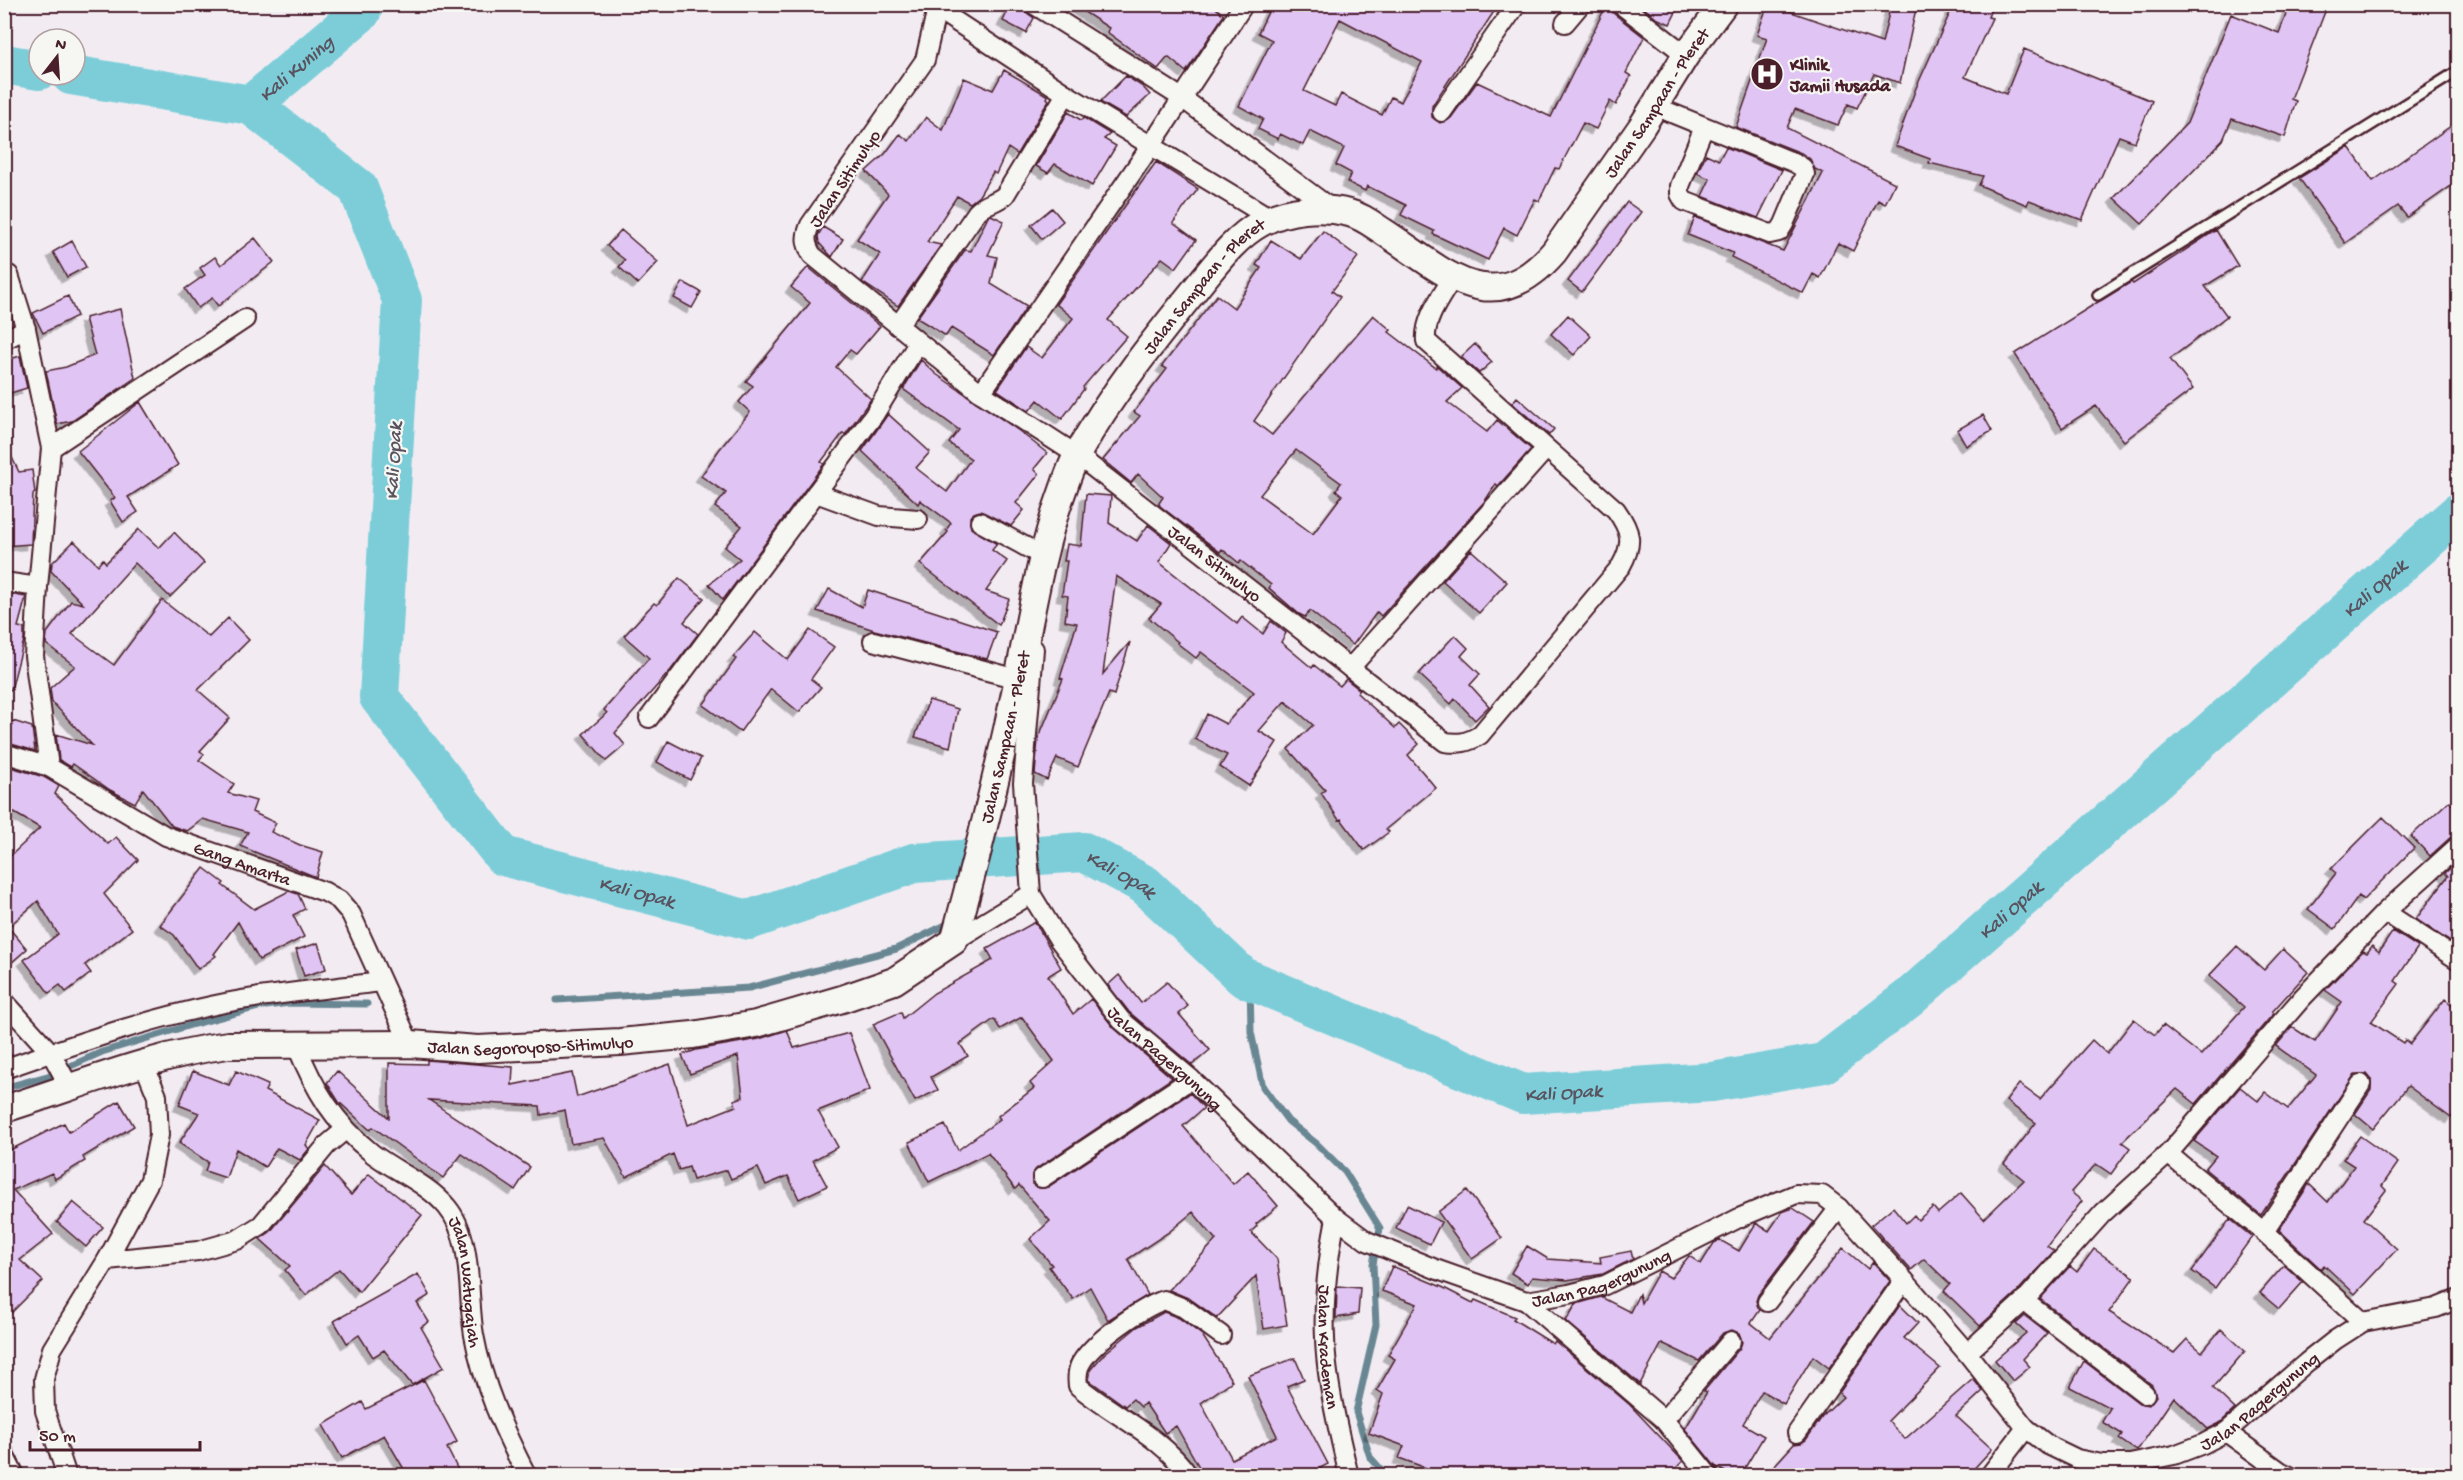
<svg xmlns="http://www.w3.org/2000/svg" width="2463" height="1480" font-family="'Gochi Hand',sans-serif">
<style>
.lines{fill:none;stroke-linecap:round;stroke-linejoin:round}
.stream{stroke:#698793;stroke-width:7}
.river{stroke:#7dcdd9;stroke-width:40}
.building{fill:#e0c4f3;stroke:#4a1f2b;stroke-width:1.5;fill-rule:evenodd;filter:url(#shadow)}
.service-casing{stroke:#4a1f2b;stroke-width:14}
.minor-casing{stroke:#4a1f2b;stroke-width:22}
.secondary-casing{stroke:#4a1f2b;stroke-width:30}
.service{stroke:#f6f6f2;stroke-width:9}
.minor{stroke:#f6f6f2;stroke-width:18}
.secondary{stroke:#f6f6f2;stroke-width:26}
.labels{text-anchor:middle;stroke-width:4.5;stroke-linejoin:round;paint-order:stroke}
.poi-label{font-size:18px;font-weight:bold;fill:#4a1f2b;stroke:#f6f6f2;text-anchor:start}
.street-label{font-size:18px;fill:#4a1f2b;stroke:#f6f6f2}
.water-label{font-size:20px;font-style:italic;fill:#59535f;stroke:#f6f6f2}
</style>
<defs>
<filter id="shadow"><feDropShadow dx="-5.5" dy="5.5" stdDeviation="0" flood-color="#0004"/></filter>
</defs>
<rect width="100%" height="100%" fill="#f2ecf2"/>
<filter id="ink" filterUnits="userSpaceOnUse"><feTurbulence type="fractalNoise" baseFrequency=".0167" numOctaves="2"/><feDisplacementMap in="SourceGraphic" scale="12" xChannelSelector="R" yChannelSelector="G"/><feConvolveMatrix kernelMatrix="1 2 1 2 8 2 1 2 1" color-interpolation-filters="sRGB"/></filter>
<g filter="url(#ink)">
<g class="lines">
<!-- stream -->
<path class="stream" d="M1250,980L1251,1032L1263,1087L1288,1121L1317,1144L1345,1172L1380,1228L1373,1264L1376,1325L1356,1412L1370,1457L1387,1476
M557,1000L749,988L896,949L954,921
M4,1088L48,1076L102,1052L194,1024L258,1007L290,1003L367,1004"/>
<!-- river -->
<g class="river">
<path d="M4,64L39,70"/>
<path id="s1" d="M71,75L251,105L358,188L402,300L379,697L503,856L749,920L914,863L1084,852L1145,885L1243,977L1523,1094L1712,1082L1824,1063L1909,998L2458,513"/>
<path id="s2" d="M251,105L361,12L363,4"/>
</g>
</g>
<!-- building -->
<path class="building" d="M1011,4H1022L1023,10L1034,18L1026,33L1003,21Z
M1072,4H1211L1224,15L1186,72L1168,57L1158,69L1107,32L1109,28Z
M1272,4H1499L1432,106V117L1440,123L1451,118L1477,82L1551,117L1607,4L1613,13L1644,37L1626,73L1631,76L1616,105L1610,101L1596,129L1583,123L1559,169L1555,168L1539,201L1535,199L1517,235L1504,228L1488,260L1433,234L1434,231L1401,215L1406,205L1367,186L1365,191L1347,182L1351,173L1336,165L1344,148L1310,131L1303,145L1280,134L1278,139L1258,129L1263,119L1239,106L1272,40L1258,33ZM1340,19L1422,62L1401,102L1391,97L1382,115L1341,94L1335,106L1304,91Z
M1639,4H1680L1670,24L1656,18Z
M1768,4L1882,43L1891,4H1917L1900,83L1874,74L1857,108L1848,104L1838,125L1795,109L1787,128L1895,183L1885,204L1878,200L1853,251L1838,243L1820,278L1813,274L1803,293L1731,257L1733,253L1688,235L1695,217L1783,251L1823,173L1815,169L1810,159L1801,153L1736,127L1767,38L1757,35Z
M1954,4H1993L1988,17L1992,18L1965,77L2006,94L2024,49L2152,101L2135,142L2119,136L2082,220L2029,200L2027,205L1979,185L1983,176L1929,163L1930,159L1895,146L1916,88Z
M2290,4H2328L2291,99L2296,101L2285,137L2232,119L2223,140L2142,224L2114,198L2187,123L2231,14L2279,33Z
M1004,70L1048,96L1047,98L1049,100L1017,154L1008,148L996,174L993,172L979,196L970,203L957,196L927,242L941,245L898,306L862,282L880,254L857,239L888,194L866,171L885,154L900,134L909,141L926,117L943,130L964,78L993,90Z
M1126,76L1143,87L1150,95L1126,117L1100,102Z
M1068,112L1081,120L1084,118L1110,134L1104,139L1116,146L1092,186L1055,164L1048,173L1036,166Z
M2458,121V181L2407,217L2398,206L2345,243L2299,178L2349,147L2373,181Z
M1726,147L1782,170L1758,218L1702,196L1710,179L1697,173L1700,167L1706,154L1719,160Z
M1156,162L1198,189L1173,223L1196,240L1176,268L1162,258L1108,320L1127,336L1083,387L1084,389L1062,419L1038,400L1029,411L997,390L1026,347L1042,358L1073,318L1056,304Z
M1627,202L1641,212L1582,292L1568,281Z
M1052,208L1063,221L1042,239L1031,225Z
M991,215L1004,221L988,255L997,257L991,284L1027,306L994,355L951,328L946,336L917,318L965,250L971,251L988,217Z
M823,227L843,239L832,257L819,243L818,236Z
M621,230L658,262L638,284L619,267L625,260L607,246Z
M2216,230L2238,266L2205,286L2227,316L2170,359L2193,389L2124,441L2096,406L2062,428L2015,354L2098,302L2131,282L2133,284Z
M1323,231L1358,257L1332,291L1340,297L1254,421L1272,435L1373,315L1391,330L1389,332L1436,368L1437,366L1462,388L1447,402L1487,432L1497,420L1531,449L1498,486L1496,484L1485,501L1381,616L1377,612L1353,645L1310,611L1305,617L1299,614L1269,588L1271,585L1241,561L1239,563L1222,549L1220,552L1160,506L1159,503L1163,497L1138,474L1131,483L1103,460L1140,416L1134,412L1167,369L1162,366L1217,295L1234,308L1261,268L1256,265L1271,240L1301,259ZM1296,450L1341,483L1336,490L1342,495L1313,534L1260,495Z
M255,238L274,262L218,306L212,298L198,308L185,289L205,275L200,268L215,257L221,265Z
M72,241L86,267L67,277L53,252Z
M808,267L880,326L856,354L850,350L836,367L871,399L845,435L843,433L821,462L824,464L723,600L709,584L740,559L725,547L742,526L715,507L726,493L701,476L719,450L750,412L739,402L753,386L746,381L810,303L791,287Z
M683,282L701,292L692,308L674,298Z
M68,296L77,316L43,333L33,313Z
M120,309L135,378L72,421L57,424L46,371L66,367L95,355L85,318Z
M1568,315L1591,336L1574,355L1551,334Z
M1475,344L1492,362L1479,373L1461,357Z
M20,356L27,388L4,395V361Z
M921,360L936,374L1019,431L1047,453L1034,469L1039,474L1016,503L1024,510L1011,526L980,511L974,513L970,517L971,528L997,544L992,550L1007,561L986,591L1009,599L999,625L920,564L948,532L946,530L951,523L920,500L918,504L862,451L888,414L930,452L916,468L947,492L971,459L949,443L959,430L903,389Z
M1517,397L1554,429L1549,435L1512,403Z
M140,402L178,465L128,497L138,512L123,522L110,501L115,498L78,451Z
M1983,415L1992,431L1966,446L1957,430Z
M4,441L19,472L32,470L35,493L33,494L31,544L4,546Z
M1086,494L1111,496L1109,523L1137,541L1148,525L1171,543L1159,562L1237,624L1242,617L1263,634L1271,621L1286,633L1281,642L1312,668L1314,665L1340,686L1346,679L1360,690L1357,693L1395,728L1399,724L1419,744L1408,755L1436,788L1386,829L1389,832L1364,850L1341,819L1339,820L1321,793L1325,790L1288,749L1313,725L1285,701L1259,731L1277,742L1249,786L1220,767L1227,755L1195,739L1207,714L1226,724L1254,692L1201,652L1196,658L1177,643L1178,642L1149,618L1161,604L1116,576L1103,674L1130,642L1114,695L1109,693L1078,767L1057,758L1047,780L1035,774L1038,739L1063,679L1060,678L1077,623L1065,621L1068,596L1062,595L1067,561H1064L1067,544L1081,546Z
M139,529L159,548L174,532L204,563L170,597L135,563L72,634L114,665L162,600L209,637L228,618L249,640L198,690L230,718L200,751L204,754L199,760L234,784L228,793L256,801L252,812L276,823L271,832L300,845L323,852L316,877L240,846L248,832L203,819L187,831L172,826L143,789L135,803L110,790L73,764L71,767L59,760L56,734L92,745L52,702L50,688L75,666L46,644L47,633L71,601L83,604L51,571L52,563L74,541L98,565L103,559L106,563Z
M1471,550L1507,582L1479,613L1443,581Z
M679,578L704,598L684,622L698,634L671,670L615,733L625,745L606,761L583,734L607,713L604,710L649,658L624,636L654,603L657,605Z
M829,589L862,607L868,590L997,632L987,659L874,630L817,611Z
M4,593L26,597L18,627L24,628V640L11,690L4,689Z
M810,630L834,647L811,679L821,687L799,712L771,689L740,732L703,705L736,659L733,657L755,632L788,660Z
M1455,635L1468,648L1461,656L1480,674L1470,685L1489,706L1475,720L1455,699L1451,704L1419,674Z
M929,700L958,709L950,747L915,737Z
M13,721L32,727L35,751L4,742V729Z
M668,741L701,758L690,780L657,762Z
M4,765L44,777L59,786L55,794L108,844L116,837L138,860L104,894L132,929L85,965L91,973L66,992L60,985L49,993L24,960L58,934L38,901L8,927L27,949L4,969V862L40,828L4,807Z
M2449,801L2458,811V835L2450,838L2430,856L2411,836Z
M2383,817L2414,848L2363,900L2359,896L2335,929L2308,909L2336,873L2331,869Z
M2458,861V947L2416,919L2448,876L2445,873Z
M204,868L224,883L222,885L254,909L289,891L298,894L305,909L293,915L304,937L259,960L238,922L214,954L216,956L198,969L174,935L160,925Z
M1035,922L1061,968L1048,976L1073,1014L1091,999L1114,1028L1172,1078L1036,1169L1032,1174V1184L1038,1188L1048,1187L1190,1093L1204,1108L1183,1126L1233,1184L1248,1171L1278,1206L1256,1224L1257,1226L1251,1232L1277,1259L1287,1325L1264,1329L1256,1276L1217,1318L1190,1299L1169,1290L1216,1240L1193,1212L1169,1232L1128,1259L1148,1295L1108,1320L1090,1287L1073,1299L1049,1267L1052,1265L1030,1239L1050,1221L1019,1185L1015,1189L988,1153L929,1182L909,1142L945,1125L958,1150L1000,1119L998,1116L1034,1088L1030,1083L1054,1061L1022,1017L1000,1029L994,1019L960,1044L968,1056L931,1077L938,1090L915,1101L873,1024L901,1012L903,1018L934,993L993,960L987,949Z
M2393,931L2418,947L2395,981L2399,984L2371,1022L2403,1043L2405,1040L2410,1044L2445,999L2458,1010V1108L2451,1118L2408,1086L2373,1129L2355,1114L2371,1090V1079L2367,1074H2355L2261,1215L2205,1169L2216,1156L2194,1141L2240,1087L2258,1101L2265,1092L2288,1109L2316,1075L2276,1046L2292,1027L2315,1042L2342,1002L2325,990L2363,951L2367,953L2372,946L2379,952Z
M318,943L326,969L304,976L296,950Z
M2237,946L2264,970L2283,949L2308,972L2272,1012L2274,1013L2196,1104L2177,1089L2122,1142L2130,1148L2111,1174L2096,1164L2071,1192L2082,1201L2047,1246L2054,1251L2016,1293L1980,1326L1944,1291L1950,1284L1924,1259L1911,1270L1871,1225L1893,1207L1906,1223L1914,1215L1918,1220L1933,1207L1938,1213L1961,1193L1984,1219L2024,1180L2004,1164L2036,1123L2006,1101L2019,1084L2040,1099L2092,1040L2107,1054L2134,1019L2155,1035L2163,1025L2201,1055L2244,1007L2209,976Z
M1119,975L1141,1003L1167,982L1188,1006L1179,1014L1210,1050L1192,1065L1129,1012L1108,985Z
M787,1030L794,1048L849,1033L870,1090L818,1111L838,1147L813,1160L827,1186L799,1199L788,1176L766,1185L758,1168L731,1179L727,1170L693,1180L689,1167L679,1170L673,1154L626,1177L604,1138L571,1144L565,1110L541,1115L540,1106L429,1100L530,1167L515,1190L462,1154L443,1178L373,1127L370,1130L339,1102L327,1083L337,1071L389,1118V1063L427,1064V1060L513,1067L512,1085L572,1073L577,1097L670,1064L688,1125L736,1106L734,1100L743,1097L738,1056L690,1074L682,1055L696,1050L759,1039Z
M193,1071L229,1085L236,1071L268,1085L265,1091L320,1120L306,1145L309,1149L300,1160L277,1148L265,1167L236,1149L226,1178L205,1171L208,1162L179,1143L199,1113L179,1105Z
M119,1101L134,1126L83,1157L85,1161L55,1179L52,1173L13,1190L53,1234L20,1260L43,1281L4,1320V1153L64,1123L69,1132Z
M2360,1136L2398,1163L2382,1186L2386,1190L2364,1219L2397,1249L2355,1294L2324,1265L2321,1269L2279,1230L2309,1184L2328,1202L2354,1166L2343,1159Z
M325,1166L351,1195L369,1174L422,1215L359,1292L339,1269L306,1295L285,1270L290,1266L260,1239L270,1232Z
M1467,1190L1502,1238L1472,1259L1438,1212Z
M73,1202L103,1227L86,1247L57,1222Z
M1407,1205L1441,1222L1430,1244L1396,1228Z
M1793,1208L1814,1222L1758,1295L1756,1301L1760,1310L1751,1323L1770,1338L1843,1248L1868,1269L1873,1262L1890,1281L1829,1368L1813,1356L1784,1404L1762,1391L1743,1424L1764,1436L1740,1476H1732L1715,1466L1685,1429L1707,1392L1704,1391L1740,1348L1742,1342L1739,1333L1732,1330L1723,1333L1699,1361L1662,1343L1640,1384L1566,1321L1576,1304L1601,1297L1630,1312L1639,1294L1641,1303L1659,1271L1671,1278L1689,1256L1701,1264L1714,1243L1720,1240L1739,1251L1756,1223L1769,1231L1782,1212Z
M2230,1219L2252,1237L2215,1288L2192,1271Z
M1527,1246L1548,1259L1601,1263L1600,1257L1631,1251L1633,1259L1603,1274L1567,1280L1532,1277L1528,1284L1511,1273Z
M2094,1249L2134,1277L2109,1312L2174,1353L2187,1339L2202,1352L2221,1329L2245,1351L2213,1388L2235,1409L2220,1423L2208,1429L2174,1397L2137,1451L2119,1439L2122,1434L2102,1422L2110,1408L2070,1387L2084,1361L2139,1403L2149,1405L2156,1396L2152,1385L2040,1299L2070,1266L2077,1272Z
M2284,1265L2303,1282L2279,1309L2260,1293Z
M1392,1266L1442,1287L1473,1303L1475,1300L1515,1317L1513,1319L1553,1344L1555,1341L1630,1405L1683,1461L1668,1476H1422L1426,1468L1399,1458L1404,1446L1369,1433L1383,1394L1377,1390L1395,1359L1388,1355L1417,1304L1382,1291Z
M418,1274L430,1295L417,1303L429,1322L421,1327L444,1367L412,1385L384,1350L373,1357L359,1335L347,1343L334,1321Z
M1337,1286L1360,1288L1358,1314L1336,1318Z
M1900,1305L1918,1323L1904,1338L1940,1368L1888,1421L1905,1439L1973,1379L1983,1391L1956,1416L1992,1449L1967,1476H1765L1794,1444L1801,1443L1806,1440L1822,1417L1843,1397L1839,1393Z
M1164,1312L1179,1318L1202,1335L1232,1381L1201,1403L1232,1459L1277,1436L1248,1376L1295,1358L1304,1379L1287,1386L1328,1464L1305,1476H1300L1297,1469L1284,1476H1200L1203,1474L1176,1426L1165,1433L1145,1403L1141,1407L1133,1399L1125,1406L1089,1380L1091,1369L1104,1354L1137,1327Z
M2025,1316L2047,1333L2023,1359L2030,1367L2013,1381L1995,1360L2026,1333L2016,1324Z
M424,1380L457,1442L447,1448L458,1470L447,1476H408L384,1435L342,1458L323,1425L362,1402L366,1409Z"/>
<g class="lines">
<defs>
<path id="service" d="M2098,295L2458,71
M4,1445L20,1476"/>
<g id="minor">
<path id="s3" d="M938,4L925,60L810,225C805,237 805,243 812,255L981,393L1077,455L1445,742C1459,744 1467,743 1480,735L1621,566C1634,543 1631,531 1616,510L1426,341C1424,318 1442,296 1453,277"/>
<path d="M1033,4L1182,98L1333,210"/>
<path d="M1620,4L1686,55"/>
<path d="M937,9L1066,94L1272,219"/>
<path d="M1565,23L1581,4"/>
<path d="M1654,106L1795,163L1803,168L1805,174L1784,224L1779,232L1770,234L1684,201L1680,194V186L1704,127"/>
<path d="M1442,112L1517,4"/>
<path d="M9,275L26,329L51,448L38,587L34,656L49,767"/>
<path d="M898,326L977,212C985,203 996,203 1005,195L1066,94"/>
<path d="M4,340L26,329"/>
<path d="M981,393L1152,144L1244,4"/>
<path d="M51,448L245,319"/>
<path d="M816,493L879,516L918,519"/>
<path d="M980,522L1043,556"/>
<path d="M4,582L38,587"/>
<path d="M873,641L1018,679"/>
<path id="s4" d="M1034,649L1023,783L1031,894L1059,940L1121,1020L1191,1079L1336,1218L1367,1241L1438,1270L1526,1301L1569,1294L1605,1285L1739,1218L1796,1194L1822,1195L1839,1208L1904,1280L1967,1353L2026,1428L2048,1445L2077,1459L2102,1464H2130L2174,1455L2203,1444L2226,1432L2307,1362L2335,1340L2363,1322L2436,1308L2458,1299"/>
<path d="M1350,668L1546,449"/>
<path d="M649,718L874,415L918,343"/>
<path id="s5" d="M4,753L49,767L166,836L325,892L339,900L351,914L410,1044"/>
<path d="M2385,912L2458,960"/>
<path d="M954,941L1031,894"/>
<path d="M4,1001L51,1053L70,1088"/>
<path id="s6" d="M296,1044C314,1089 334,1123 373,1154C397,1172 428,1184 447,1207C474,1239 467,1296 474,1335C483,1385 504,1431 527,1476"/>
<path d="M4,1069C81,1042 161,1014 241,1000C287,992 334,988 381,982"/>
<path d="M2168,1154L2264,1232L2363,1322"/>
<path d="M1042,1178L1191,1079"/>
<path id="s7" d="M1336,1218C1328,1258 1323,1297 1325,1338C1326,1380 1339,1434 1349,1476"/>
<path d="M2264,1232L2361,1084"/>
<path d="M107,1260L198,1251L237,1240L261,1225L327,1145L346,1129"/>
<path d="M1526,1301L1664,1420L1709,1476"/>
<path d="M2024,1301L2145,1394"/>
<path d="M1767,1302L1839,1208"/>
<path d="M1967,1353L2024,1301L2103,1213L2168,1154L2302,998L2385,912L2458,846"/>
<path d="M1664,1420L1731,1341"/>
<path d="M2226,1432L2280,1471L2290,1476"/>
<path d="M1797,1433L1904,1280"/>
<path d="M67,1476L45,1411L44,1379L52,1349L107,1260L150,1180L159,1135L157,1096L144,1064"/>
<path d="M1189,1476C1161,1435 1115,1417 1078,1386C1077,1378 1077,1370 1081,1363C1093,1342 1141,1308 1164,1300L1184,1308L1221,1335"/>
<path d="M1989,1476L2026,1428"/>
</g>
<g id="secondary">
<path id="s8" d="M4,1109C78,1086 152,1055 228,1045L410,1044L478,1049L620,1042L693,1035L756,1024L842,999L894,981L954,941C977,857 998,773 1016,688C1030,623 1040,552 1063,490C1067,478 1072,464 1078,453C1111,394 1155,339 1197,287C1215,265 1235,237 1261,223C1287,209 1321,206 1349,213C1362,216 1373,225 1384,232C1444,271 1492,324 1554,252L1642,126L1686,55L1724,4"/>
</g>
</defs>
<!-- service casing -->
<use href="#service" class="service-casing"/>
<!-- minor casing -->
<use href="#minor" class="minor-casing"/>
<!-- secondary casing -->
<use href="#secondary" class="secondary-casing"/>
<!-- service -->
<use href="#service" class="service"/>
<!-- minor -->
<use href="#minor" class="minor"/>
<!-- secondary -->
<use href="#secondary" class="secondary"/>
</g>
</g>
<!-- icons -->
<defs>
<symbol id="hospital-disc" viewBox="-11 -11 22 22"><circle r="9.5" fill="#4a1f2b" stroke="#f6f6f2"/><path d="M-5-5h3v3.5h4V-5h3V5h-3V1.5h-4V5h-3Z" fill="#fff"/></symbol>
</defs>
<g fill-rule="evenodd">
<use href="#hospital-disc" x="1748" y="55" width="38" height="38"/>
</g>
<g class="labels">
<!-- poi labels -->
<g class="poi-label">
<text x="1790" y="70">Klinik<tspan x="1790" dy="21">Jamii Husada</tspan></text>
</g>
<!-- street labels -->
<g class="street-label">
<text dy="6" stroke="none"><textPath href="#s8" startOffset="2288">Jalan Sampaan - Pleret</textPath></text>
<text transform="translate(844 178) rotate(-56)" y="6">Jalan Sitimulyo</text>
<text dy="6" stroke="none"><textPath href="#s8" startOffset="1694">Jalan Sampaan - Pleret</textPath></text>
<text dy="6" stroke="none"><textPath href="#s3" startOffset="798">Jalan Sitimulyo</textPath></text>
<text dy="6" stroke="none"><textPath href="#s8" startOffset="1190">Jalan Sampaan - Pleret</textPath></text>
<text dy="6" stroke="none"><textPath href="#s5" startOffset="264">Gang Amarta</textPath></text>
<text dy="6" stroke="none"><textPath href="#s8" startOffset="536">Jalan Segoroyoso-Sitimulyo</textPath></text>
<text dy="6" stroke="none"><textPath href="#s4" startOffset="459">Jalan Pagergunung</textPath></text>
<text dy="6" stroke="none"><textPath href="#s4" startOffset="981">Jalan Pagergunung</textPath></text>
<text dy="6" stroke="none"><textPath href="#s6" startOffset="306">Jalan Watugajah</textPath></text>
<text dy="6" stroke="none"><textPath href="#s7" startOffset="130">Jalan Krademan</textPath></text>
<text dy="6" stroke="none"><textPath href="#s4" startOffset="1791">Jalan Pagergunung</textPath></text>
</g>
<!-- water labels -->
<g class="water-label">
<text dy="7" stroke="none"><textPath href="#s2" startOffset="58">Kali Kuning</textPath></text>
<text transform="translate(392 461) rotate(-87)" y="7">Kali Opak</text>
<text dy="7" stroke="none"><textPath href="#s1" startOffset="3174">Kali Opak</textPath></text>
<text dy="7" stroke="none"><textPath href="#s1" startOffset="1680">Kali Opak</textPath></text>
<text dy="7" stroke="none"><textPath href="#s1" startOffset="1176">Kali Opak</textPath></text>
<text dy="7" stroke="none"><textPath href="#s1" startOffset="2688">Kali Opak</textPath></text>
<text dy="7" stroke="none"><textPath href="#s1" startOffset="2184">Kali Opak</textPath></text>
</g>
</g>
<!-- margin -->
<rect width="2463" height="1480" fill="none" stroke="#f6f6f2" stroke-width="24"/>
<rect x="12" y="12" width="2439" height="1456" fill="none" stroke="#4a1f2b" stroke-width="2" filter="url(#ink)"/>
<!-- north arrow -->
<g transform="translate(57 57) rotate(17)"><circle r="28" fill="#f6f6f2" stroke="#b1a0a2" stroke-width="1.5"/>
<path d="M0-4.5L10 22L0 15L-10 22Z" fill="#4a1f2b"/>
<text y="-9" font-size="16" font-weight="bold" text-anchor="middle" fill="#4a1f2b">N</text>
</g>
<!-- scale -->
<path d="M30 1441v9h170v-9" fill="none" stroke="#4a1f2b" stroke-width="3"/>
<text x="39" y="1441" font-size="18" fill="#4a1f2b" stroke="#f6f6f2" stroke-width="4.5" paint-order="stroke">50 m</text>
</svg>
